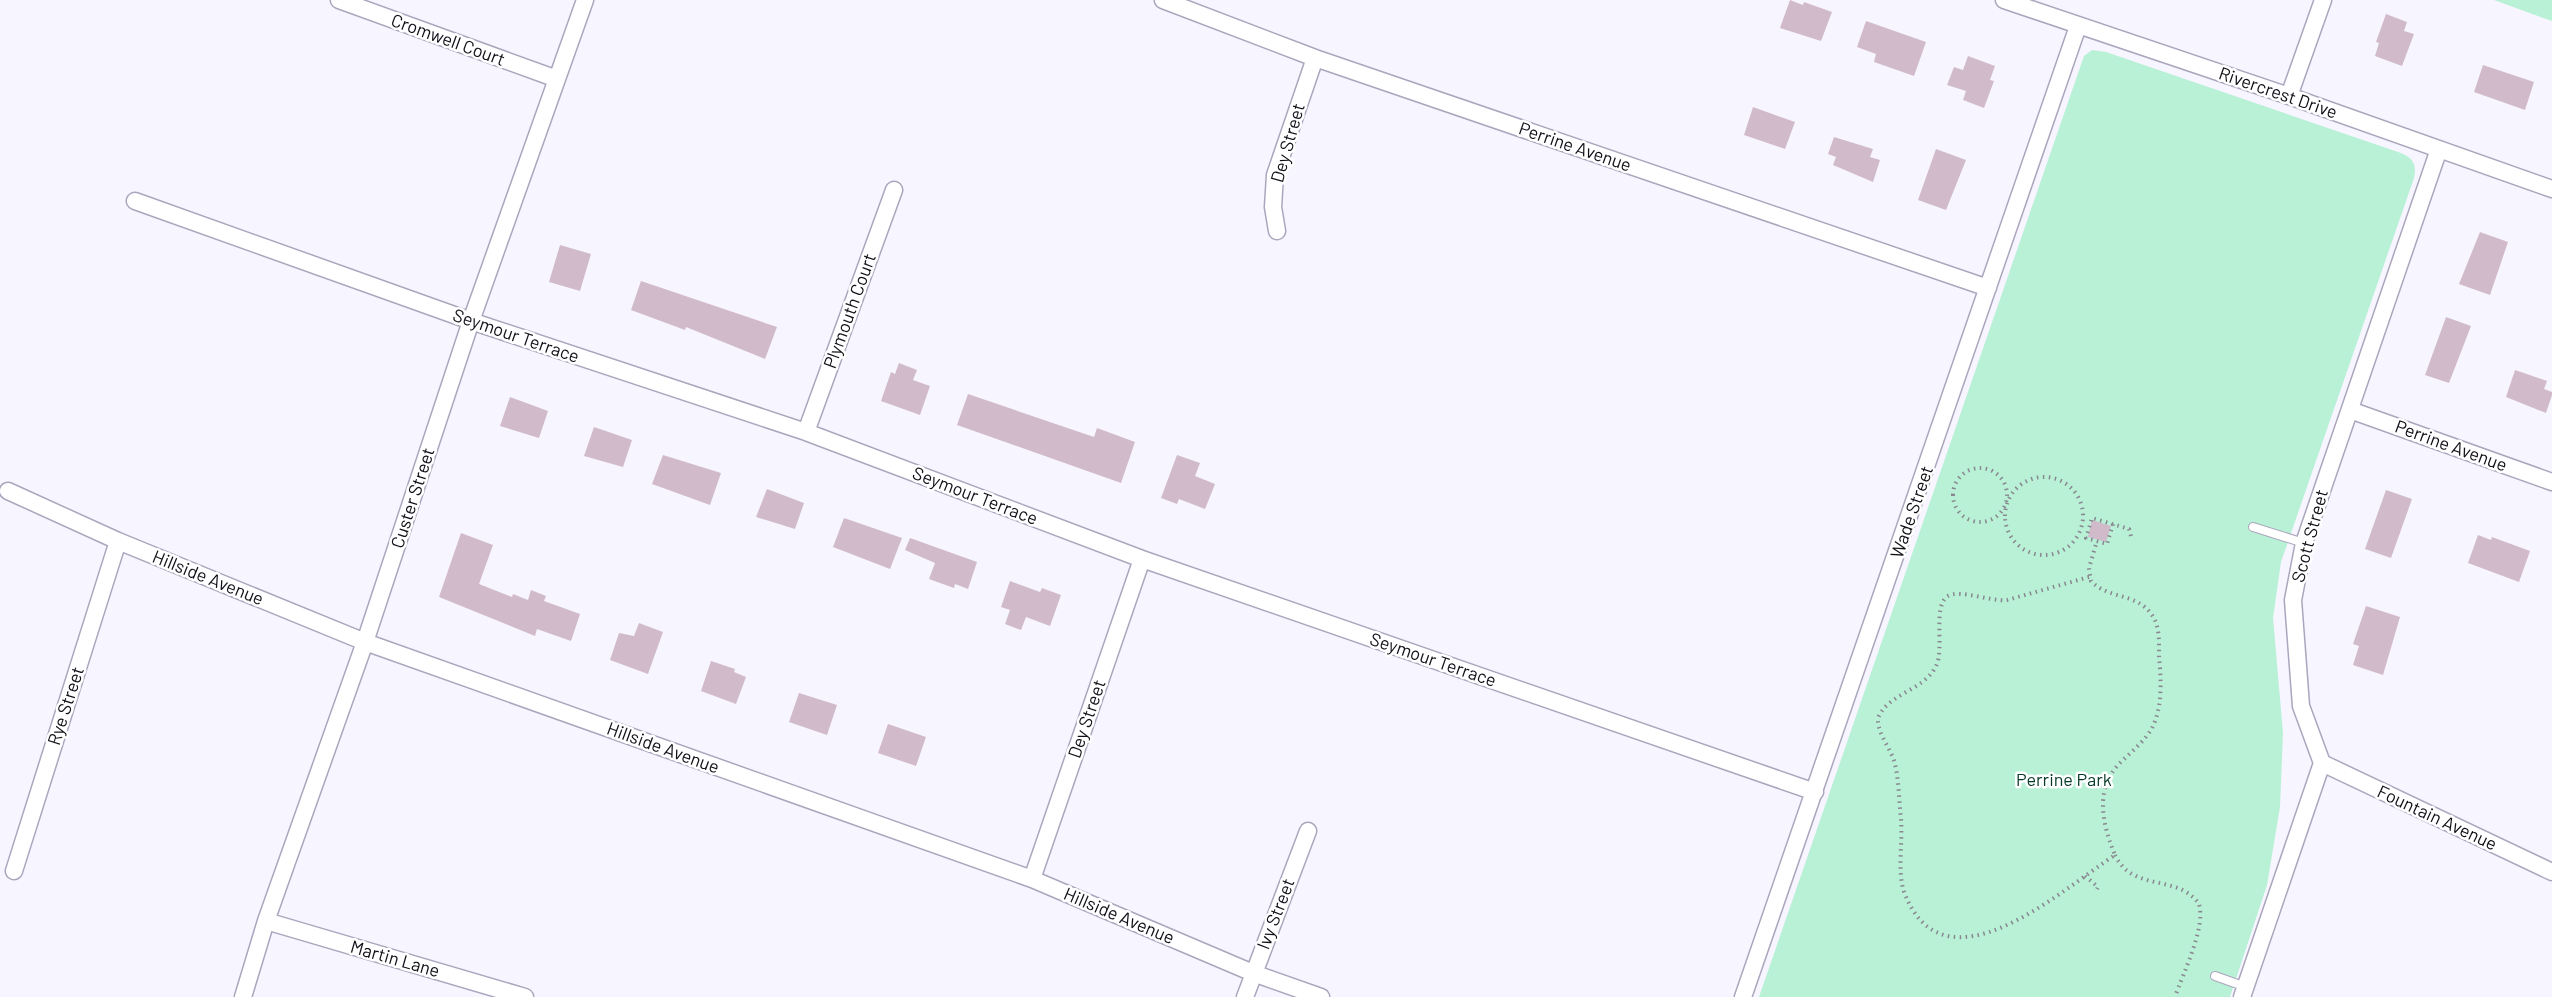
<svg xmlns="http://www.w3.org/2000/svg" width="2552" height="997" font-family="Barlow,sans-serif">
<style>
.green{fill:#b8f1d5}
.building{fill:#d1bbcb}
.lines{fill:none;stroke-linecap:round;stroke-linejoin:round}
.lane-casing{stroke:#aba6bd;stroke-width:10}
.street-casing{stroke:#aba6bd;stroke-width:19}
.path{stroke:#898791;stroke-width:4;stroke-dasharray:1.5 4.5;stroke-linecap:butt}
.lane{stroke:#fff;stroke-width:8}
.street{stroke:#fff;stroke-width:16}
.labels{text-anchor:middle;stroke-width:5;stroke-linejoin:round;paint-order:stroke}
.street-label{font-size:18px;fill:#110f17;stroke:#fff}
.park-label{font-size:18px;fill:#083a28;stroke:#fff}
</style>
<rect width="100%" height="100%" fill="#f7f5ff"/>
<!-- green -->
<path class="green" d="M2494,0H2552V21Z
M2092,50L2106,52L2401,153C2413,158 2417,165 2414,178L2281,562L2273,618L2283,733L2280,807L2267,885L2230,997H1759L2084,56Z"/>
<!-- building -->
<path class="building" d="M1790,0L1803,5L1804,2L1832,12L1821,41L1780,28Z
M2386,14L2407,22L2404,31L2414,34L2402,66L2375,56L2379,43L2376,42Z
M1866,21L1926,42L1914,76L1874,62L1876,54L1857,47Z
M1968,56L1995,66L1990,80L1994,81L1984,108L1963,100L1966,91L1947,85L1954,67L1963,70Z
M2483,65L2534,82L2525,110L2474,92Z
M1753,107L1795,122L1785,149L1744,135Z
M1834,137L1873,149L1870,157L1880,160L1873,182L1833,165L1836,157L1828,154Z
M1936,149L1966,160L1946,210L1918,200Z
M2480,232L2508,242L2490,295L2459,284Z
M560,245L591,254L580,291L549,282Z
M641,281L777,327L765,359L686,327L685,330L631,310Z
M2446,317L2471,326L2449,383L2425,375Z
M899,363L917,370L913,380L930,386L920,415L881,401L891,372L895,374Z
M2515,370L2547,381L2544,389L2552,392V395L2546,413L2506,397Z
M968,394L1094,437L1097,428L1135,442L1121,483L957,425Z
M510,397L548,411L539,438L500,426Z
M594,427L632,440L623,467L584,456Z
M663,455L721,473L710,505L652,484Z
M1177,455L1200,463L1195,476L1215,484L1205,509L1179,499L1177,504L1161,498Z
M767,489L804,503L795,529L756,517Z
M2386,490L2412,499L2391,558L2365,549Z
M844,518L902,538L890,569L833,547Z
M2092,520L2111,526L2106,542L2088,537Z
M461,533L493,545L479,584L512,597L513,594L528,600L531,590L546,596L544,601L580,614L571,641L537,629L535,636L439,597Z
M2478,535L2491,540L2492,537L2530,551L2519,582L2468,563Z
M910,538L977,562L968,589L955,584L954,588L929,579L935,563L905,550Z
M1010,581L1040,592L1042,588L1061,595L1050,626L1026,617L1021,630L1005,624L1010,610L1001,607Z
M2366,606L2400,617L2383,675L2353,665L2359,646L2353,644Z
M639,623L663,632L648,674L610,660L619,633L634,636Z
M711,661L735,669L734,672L746,677L736,704L701,691Z
M799,693L837,705L827,735L789,722Z
M888,724L926,737L916,766L878,753Z"/>
<g class="lines">
<defs>
<path id="lane" d="M2253,527L2304,543
M2215,976L2246,987"/>
<path id="street" d="M339,0L557,79
M1163,0L1315,58L1988,288
M2004,0L2289,96L2552,189
M2289,96L2323,0
M135,201L471,321L806,432L1142,559L1815,792
M1277,231L1273,207L1275,175L1315,58
M2350,410L2552,482
M806,432L894,190
M8,491L118,541L365,642L1032,879L1253,973L1321,997
M2322,763L2552,872
M14,871L118,541
M1032,879L1142,559
M266,921L525,997
M243,997L266,921L365,642L471,321L585,0
M1245,997L1308,831
M1743,997L2078,26
M2242,997L2322,763L2301,706L2293,600L2304,543L2439,149"/>
</defs>
<!-- lane casing -->
<use href="#lane" class="lane-casing"/>
<!-- street casing -->
<use href="#street" class="street-casing"/>
<!-- path -->
<path class="path" d="M1953 495a27 27 0 1 1 54 0a27 27 0 1 1-54 0Z
M2005 516a39 39 0 1 1 78 0a39 39 0 1 1-78 0Z
M2113,524L2107,544L2086,538L2092,518L2129,529L2132,540
M2089,577L2007,600C1991,602 1961,589 1948,596C1932,606 1945,649 1936,666C1924,691 1888,693 1878,718C1877,734 1891,748 1895,764C1899,782 1899,801 1901,819C1903,842 1897,870 1904,892C1944,997 2060,891 2115,855C2102,824 2094,788 2121,762C2132,751 2145,741 2152,728C2163,707 2161,679 2159,656C2159,643 2160,626 2152,615C2136,592 2109,600 2091,581L2089,568L2097,541
M2115,855C2133,893 2177,873 2199,904C2206,928 2183,973 2175,997
M2085,876L2098,887L2097,889"/>
<!-- lane -->
<use href="#lane" class="lane"/>
<!-- street -->
<use href="#street" class="street"/>
</g>
<g class="labels">
<!-- street labels -->
<g class="street-label">
<text transform="translate(448 40) rotate(20)" y="6">Cromwell Court</text>
<text transform="translate(2278 93) rotate(19)" y="6">Rivercrest Drive</text>
<text transform="translate(1288 143) rotate(-74)" y="6">Dey Street</text>
<text transform="translate(1575 147) rotate(19)" y="6">Perrine Avenue</text>
<text transform="translate(850 311) rotate(-70)" y="6">Plymouth Court</text>
<text transform="translate(516 336) rotate(19)" y="6">Seymour Terrace</text>
<text transform="translate(2451 446) rotate(20)" y="6">Perrine Avenue</text>
<text transform="translate(975 496) rotate(21)" y="6">Seymour Terrace</text>
<text transform="translate(413 498) rotate(-72)" y="6">Custer Street</text>
<text transform="translate(1912 512) rotate(-71)" y="6">Wade Street</text>
<text transform="translate(2310 536) rotate(-75)" y="6">Scott Street</text>
<text transform="translate(208 578) rotate(22)" y="6">Hillside Avenue</text>
<text transform="translate(1433 660) rotate(19)" y="6">Seymour Terrace</text>
<text transform="translate(66 706) rotate(-72)" y="6">Rye Street</text>
<text transform="translate(1087 719) rotate(-71)" y="6">Dey Street</text>
<text transform="translate(663 748) rotate(20)" y="6">Hillside Avenue</text>
<text transform="translate(2437 818) rotate(25)" y="6">Fountain Avenue</text>
<text transform="translate(1276 914) rotate(-69)" y="6">Ivy Street</text>
<text transform="translate(1119 916) rotate(23)" y="6">Hillside Avenue</text>
<text transform="translate(395 959) rotate(16)" y="6">Martin Lane</text>
</g>
<!-- park labels -->
<g class="park-label">
<text x="2064" y="786">Perrine Park</text>
</g>
</g>
</svg>
